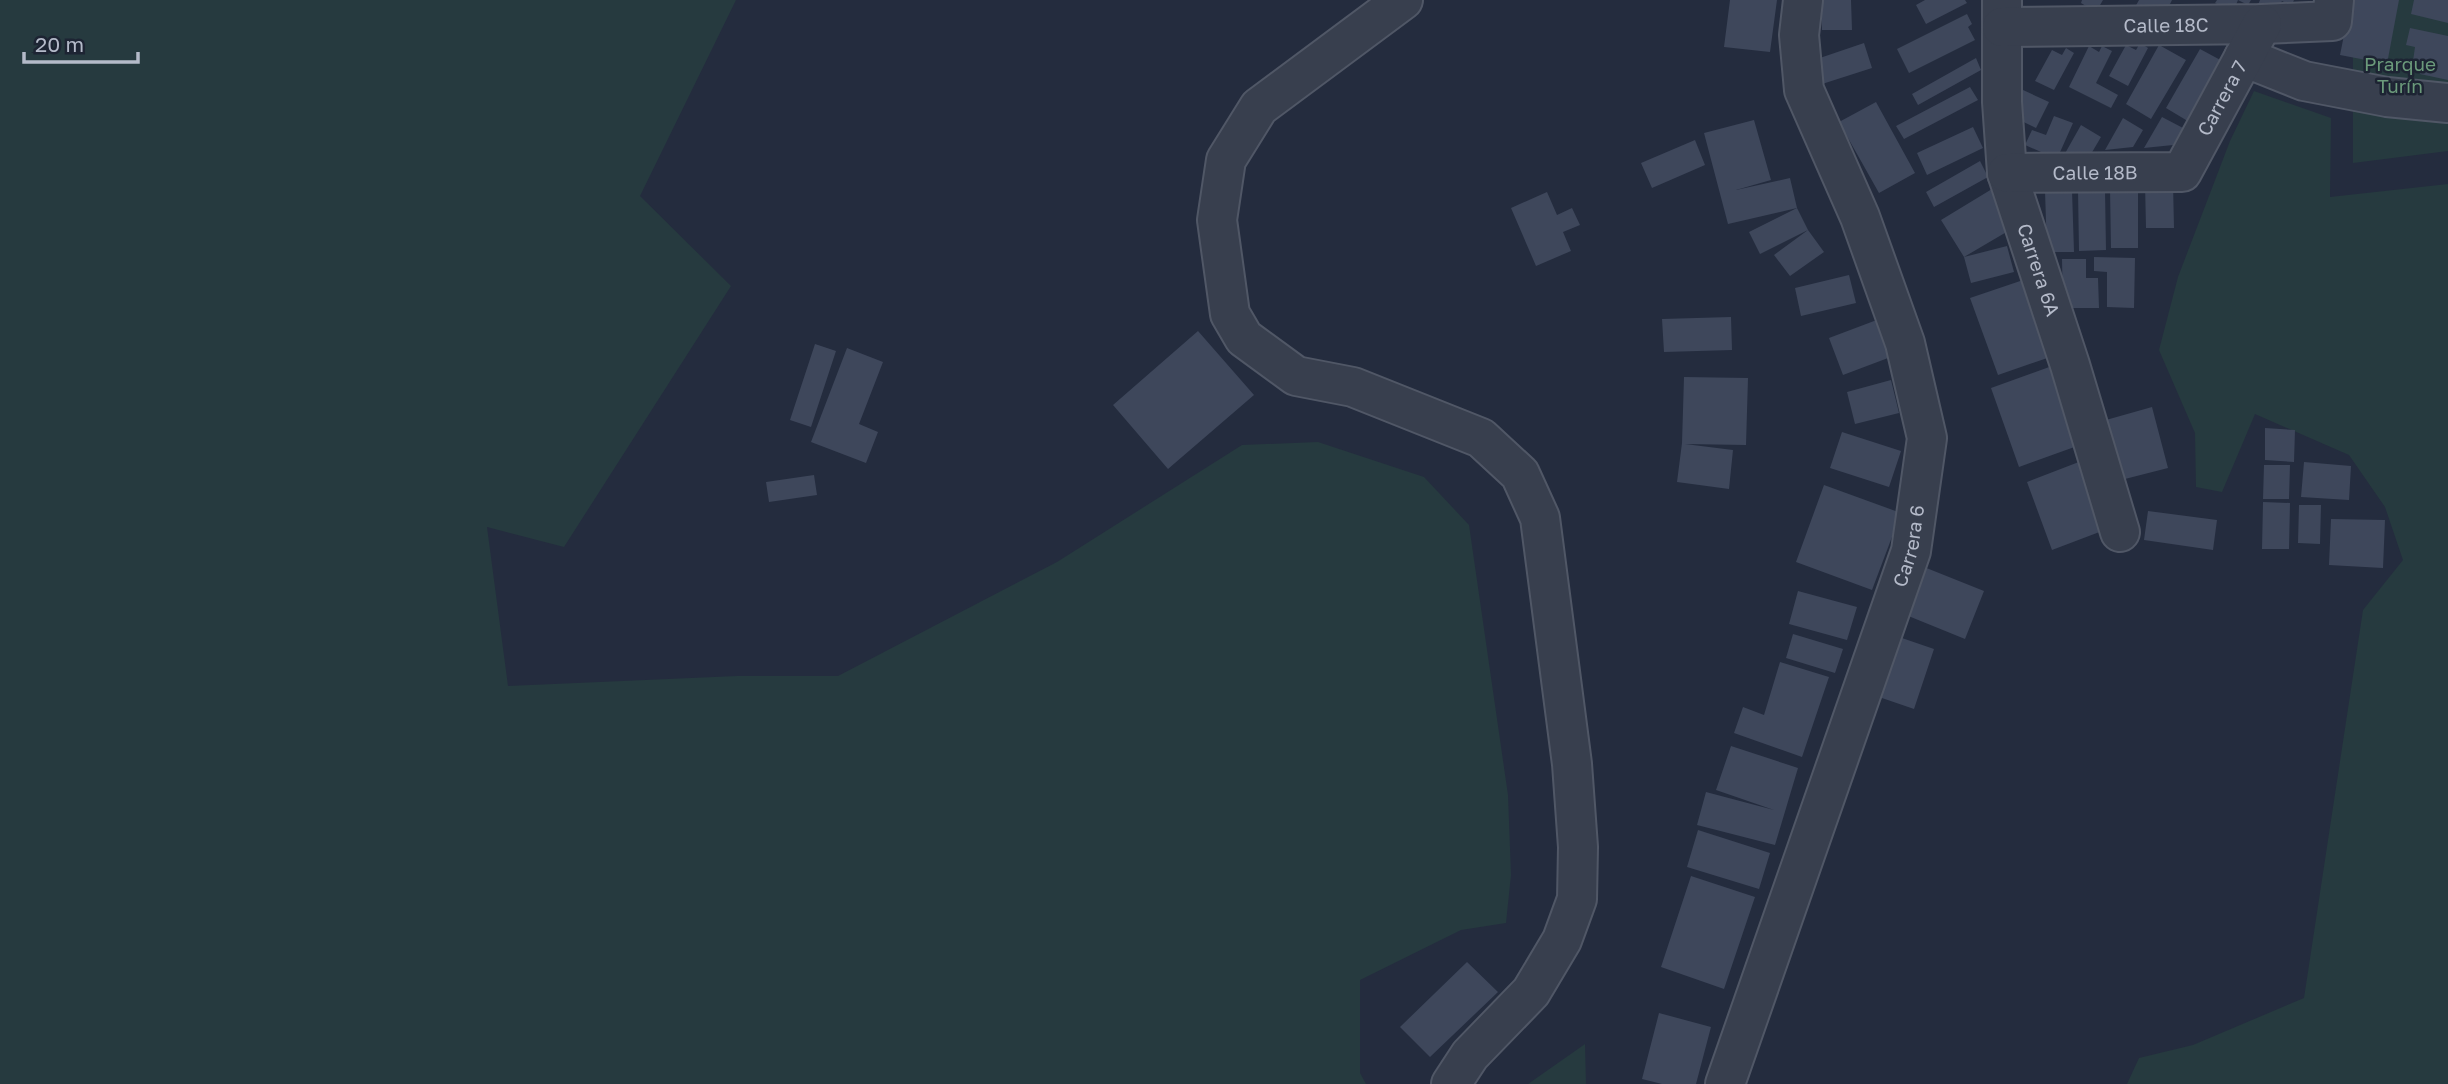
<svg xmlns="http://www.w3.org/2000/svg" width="2448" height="1084" font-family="'Golos Text',sans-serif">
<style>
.green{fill:#263a3f}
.building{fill:#3e475b}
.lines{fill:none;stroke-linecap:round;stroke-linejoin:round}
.minor-casing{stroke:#505766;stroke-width:42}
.minor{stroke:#383f4e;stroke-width:38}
.labels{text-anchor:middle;stroke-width:5;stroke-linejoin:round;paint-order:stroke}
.street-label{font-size:19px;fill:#b4bac9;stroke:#1d2433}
.park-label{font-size:19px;fill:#6b9a7b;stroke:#1d2433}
</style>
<rect width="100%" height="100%" fill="#242c3e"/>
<!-- green -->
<path class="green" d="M0,0H736L640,196L731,286L564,547L487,527L508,686L737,676H838L1057,562L1242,445L1318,442L1424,477L1469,525L1508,795L1511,875L1506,923L1461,930L1360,980V1073L1366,1084H0Z
M2353,0H2448V151L2353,163Z
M2254,91L2331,118L2330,197L2448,184V1084H2127L2139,1058L2193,1045L2304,998L2363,610L2403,560L2385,507L2349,455L2255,414L2222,492L2196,487L2195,433L2159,350L2178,277L2230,141Z
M1585,1044L1586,1084H1527H1528Z"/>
<!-- building -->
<path class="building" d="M1730,0H1777L1770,52L1724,47Z
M1821,0H1851L1852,30H1822Z
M1925,0H1965L1967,3L1926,24L1916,5Z
M2082,0H2103L2096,12L2081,3Z
M2139,0H2172L2166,12L2134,9Z
M2217,0H2251L2248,5L2238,0L2233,12L2215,3Z
M2260,0H2294L2291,6L2282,1L2275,13L2258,5Z
M2351,0H2399L2387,64L2340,55Z
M2414,0H2448V23L2411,14Z
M1967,14L1972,24L1968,27L1975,40L1909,73L1897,49Z
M2410,28L2448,36V80L2420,74L2422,63L2413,61L2415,47L2406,45Z
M1864,43L1872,68L1819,85L1811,61Z
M2140,43L2148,48L2128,86L2109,76L2126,45L2136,50Z
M2159,45L2186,60L2151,119L2126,104Z
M2089,46L2099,52L2102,46L2112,51L2096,83L2118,95L2111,108L2069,87Z
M2066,48L2074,53L2054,90L2035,81L2052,50L2062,55Z
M2200,49L2226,63L2191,123L2166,108Z
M1976,58L1981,70L1918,105L1912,94Z
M1970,87L1978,100L1904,139L1896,126Z
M2023,90L2049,102L2036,128L2011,116Z
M1876,102L1915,173L1879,193L1839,122Z
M2054,116L2073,123L2057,159L2025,145L2032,130L2046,135Z
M2162,117L2183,128L2173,145L2144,148Z
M2123,118L2143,130L2133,147L2105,150Z
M1754,120L1771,180L1736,190L1790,178L1797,208L1808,230L1824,252L1790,276L1774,255L1808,230L1760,254L1749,232L1797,208L1728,224L1704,133Z
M2081,125L2101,137L2091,154L2063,157Z
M1973,127L1983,148L1927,175L1917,153Z
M1695,140L1705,165L1652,188L1641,163Z
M1980,161L1988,177L1934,207L1926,192Z
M2173,182L2174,228H2146L2145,183Z
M2138,187V248H2111L2110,188Z
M1992,189L2015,227L1964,257L1941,220Z
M2072,190L2074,252H2047L2045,191Z
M2078,190H2105L2106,250L2079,251Z
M1547,192L1557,215L1572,208L1580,225L1563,232L1571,251L1536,266L1511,208Z
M2007,246L2014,272L1971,283L1964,257Z
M2094,257L2135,258L2134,308L2107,307V272L2094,271Z
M2062,259H2086V278H2098L2099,308H2063Z
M1849,275L1856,303L1801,316L1795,288Z
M2032,277L2059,354L1998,375L1970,298Z
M1731,317L1732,350L1664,352L1662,319Z
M1882,318L1896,355L1843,375L1829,338Z
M1198,331L1254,395L1168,469L1113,405Z
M815,344L836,351L811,427L790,420Z
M847,348L883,362L859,424L878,432L866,463L811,442Z
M2052,366L2080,445L2019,467L1991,388Z
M1684,377L1748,378L1746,445L1685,444L1733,450L1729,489L1677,482L1682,443Z
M1891,380L1899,413L1855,424L1847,392Z
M2152,407L2168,468L2121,480L2106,420Z
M2265,428L2295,430L2294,462L2265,460Z
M1842,432L1901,451L1889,487L1830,468Z
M2084,460L2110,528L2052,550L2027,482Z
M2304,462L2351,466L2349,500L2301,497Z
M2264,465H2290L2289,499H2263Z
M814,475L817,495L769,502L766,482Z
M1824,485L1901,513L1872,590L1796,562Z
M2263,502L2290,503L2289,549H2262Z
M2299,505H2321L2320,544L2298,543Z
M2148,511L2217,520L2213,550L2144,540Z
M2331,519L2385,520L2383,568L2329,565Z
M1919,565L1984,591L1965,639L1901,613Z
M1798,591L1857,607L1847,640L1789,624Z
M1793,634L1843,649L1835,673L1786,658Z
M1899,637L1934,649L1914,709L1879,697Z
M1780,662L1829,677L1802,757L1734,733L1743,707L1764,715Z
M1731,746L1798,768L1775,845L1697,825L1706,792L1774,810L1716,790Z
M1698,830L1770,853L1759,889L1687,867Z
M1691,876L1755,897L1724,989L1661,967Z
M1467,962L1498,992L1430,1057L1400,1027Z
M1659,1013L1711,1027L1696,1084H1662L1642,1079Z"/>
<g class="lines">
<defs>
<g id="minor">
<path d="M1403,0L1259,107L1226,160L1217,220L1230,314L1244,338L1296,376L1353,387L1481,438L1520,474L1540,518L1572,764L1578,847L1577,899L1562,940L1531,992L1470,1055L1451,1084"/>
<path id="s1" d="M2002,0V102L2007,173L2070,365L2120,532"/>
<path id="s2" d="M2002,27L2262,24L2332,21L2334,0"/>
<path d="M2244,57L2304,81L2387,97L2448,103"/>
<path id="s3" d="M2007,173L2182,172L2262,24"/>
<path id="s4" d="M1725,1084L1911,551L1927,438L1905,343L1860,217L1804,90L1799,35L1803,0"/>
</g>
</defs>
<!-- minor casing -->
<use href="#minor" class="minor-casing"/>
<!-- minor -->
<use href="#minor" class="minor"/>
</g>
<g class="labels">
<!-- street labels -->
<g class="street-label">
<text dy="7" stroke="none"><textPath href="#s2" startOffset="164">Calle 18C</textPath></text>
<text dy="7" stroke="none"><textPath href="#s3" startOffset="259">Carrera 7</textPath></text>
<text dy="7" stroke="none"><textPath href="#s3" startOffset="88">Calle 18B</textPath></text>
<text dy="7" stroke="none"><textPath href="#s1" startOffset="275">Carrera 6A</textPath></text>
<text dy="7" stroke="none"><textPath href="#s4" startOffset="569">Carrera 6</textPath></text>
</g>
<!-- park labels -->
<g class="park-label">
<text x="2400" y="71">Prarque<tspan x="2400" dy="22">Turín</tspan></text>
</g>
</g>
<!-- scale -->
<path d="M24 52v10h114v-10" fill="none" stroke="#b4bac9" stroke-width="3.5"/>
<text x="35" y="52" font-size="21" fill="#b4bac9" stroke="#1d2433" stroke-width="5" paint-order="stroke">20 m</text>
</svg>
